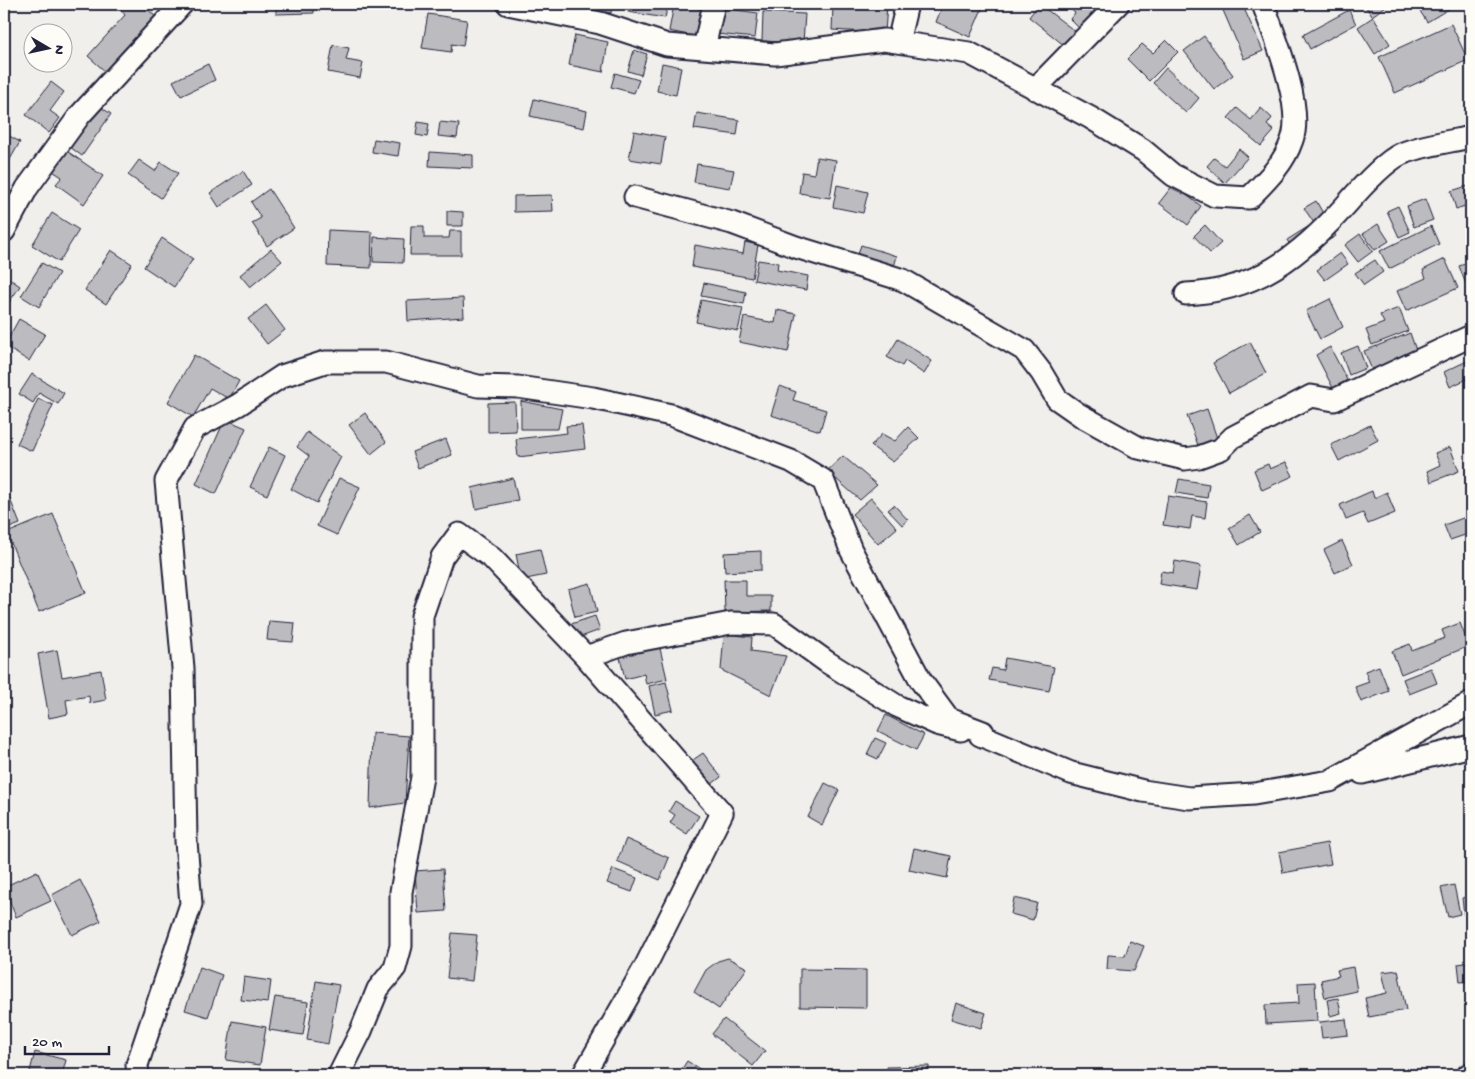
<svg xmlns="http://www.w3.org/2000/svg" width="1475" height="1079" font-family="'Gochi Hand',sans-serif">
<style>
.building{fill:#bcbcc0;stroke:#22223b}
.lines{fill:none;stroke-linecap:round;stroke-linejoin:round}
.minor-casing{stroke:#22223b;stroke-width:25}
.minor{stroke:#fdfcf7;stroke-width:21}
</style>
<rect width="100%" height="100%" fill="#f0efec"/>
<filter id="ink" filterUnits="userSpaceOnUse"><feTurbulence type="fractalNoise" baseFrequency=".02" numOctaves="2"/><feDisplacementMap in="SourceGraphic" scale="10" xChannelSelector="R" yChannelSelector="G"/><feConvolveMatrix kernelMatrix="1 2 1 2 8 2 1 2 1" color-interpolation-filters="sRGB"/></filter>
<g filter="url(#ink)">
<!-- building -->
<path class="building" d="M125,4H142L157,18L107,73L88,56L125,15L120,9Z
M276,4H314V13L276,14Z
M584,4H612L611,13L583,8Z
M630,4H668L665,18L628,12Z
M674,4L703,9L698,37L669,31Z
M872,4H887L885,33L832,30L833,6L872,7Z
M943,4H984L970,37L936,22Z
M1039,4L1076,32L1065,46L1029,17Z
M1073,4H1090L1097,10L1080,29L1070,19L1075,13L1069,8Z
M1232,4H1242L1263,51L1244,59L1222,8Z
M1364,4H1389L1372,16Z
M1425,4H1450L1452,7L1427,22L1418,8Z
M720,8L758,13L755,38L717,34Z
M1349,10L1356,24L1310,49L1303,35Z
M763,12L805,14L803,43L762,41Z
M428,14L467,20L463,46L452,44L451,52L422,48Z
M1373,17L1390,44L1375,54L1358,27Z
M1451,24L1468,60L1395,93L1379,57Z
M575,35L608,42L603,72L569,65Z
M1204,36L1233,75L1214,89L1184,51Z
M1166,40L1178,52L1149,81L1127,59L1142,44L1153,53Z
M333,45L349,48L346,60L363,63L360,78L328,72Z
M634,50L647,54L641,75L628,71Z
M662,63L681,67L676,95L657,91Z
M208,64L215,80L181,96L173,81Z
M1166,68L1199,98L1186,113L1153,83Z
M615,73L639,80L634,93L611,87Z
M51,82L64,92L50,111L60,118L49,133L26,115Z
M534,99L587,111L584,128L530,116Z
M95,103L111,114L82,156L66,144Z
M1237,108L1251,120L1261,108L1272,118L1267,125L1274,131L1261,146L1228,118Z
M697,113L739,120L737,135L694,129Z
M418,122L429,124L427,137L416,135Z
M440,122L459,124L457,138L438,136Z
M634,131L665,137L661,164L629,159Z
M4,133L20,142L4,170Z
M374,139L400,143L398,156L372,152Z
M64,149L103,176L84,204L56,184L62,177L51,170Z
M1239,149L1248,157L1225,183L1207,166L1214,158L1225,166Z
M430,152L473,155V168L429,166Z
M817,157L836,160L830,198L799,193L802,172L814,174Z
M139,160L155,171L161,162L178,173L161,198L128,175Z
M697,164L734,170L730,188L694,182Z
M243,171L252,185L219,207L210,193Z
M837,185L868,192L863,213L833,207Z
M1173,185L1201,206L1188,225L1159,203Z
M1471,185V204L1456,209L1451,191Z
M269,189L294,228L267,246L252,223L261,218L251,202Z
M552,195L553,211L514,212V196Z
M1425,199L1433,220L1414,227L1407,206Z
M1316,201L1336,236L1291,263L1292,248L1287,240L1314,223L1304,208Z
M1398,206L1410,232L1399,237L1387,211Z
M447,211L463,212V226H447Z
M52,213L79,230L59,262L32,245Z
M1378,224L1389,241L1375,250L1363,234Z
M1205,225L1221,243L1210,253L1194,236Z
M411,226H424V238H449L450,231H461V255H410Z
M1431,226L1439,244L1389,269L1380,251Z
M328,230L372,232L371,268L327,266Z
M1360,234L1373,251L1358,262L1345,245Z
M374,237L404,239L403,263L373,262Z
M162,238L193,259L174,287L144,267Z
M745,242L758,245L752,278L692,267L695,245L743,254Z
M861,245L897,256L893,270L856,260Z
M271,249L282,261L250,287L240,275Z
M111,250L132,264L106,304L85,290Z
M1340,253L1348,264L1325,280L1317,270Z
M1445,259L1458,288L1406,311L1397,291L1426,278L1423,270Z
M758,260L778,263L777,270L808,276L806,290L754,280Z
M1375,260L1383,272L1364,285L1355,273Z
M1471,262V285L1467,287L1459,266Z
M42,263L59,273L39,307L21,296Z
M4,275L20,286L4,310Z
M704,283L746,292L744,304L701,296Z
M463,298L464,317L408,321L407,301Z
M1330,299L1343,327L1320,339L1306,311Z
M701,300L743,308L738,331L696,322Z
M266,305L285,330L267,344L248,319Z
M1399,308L1408,331L1372,345L1366,330L1384,323L1380,315Z
M777,310L796,314L788,352L739,342L744,317L775,323Z
M19,319L45,334L29,361L4,346Z
M1410,333L1417,353L1372,370L1364,351Z
M898,339L932,361L924,374L905,361L902,366L887,357Z
M1250,342L1266,373L1229,393L1213,363Z
M1358,346L1366,368L1349,375L1341,353Z
M1330,347L1347,380L1333,388L1316,355Z
M194,355L239,381L229,399L210,388L193,417L168,402Z
M1471,359V377L1450,387L1444,372Z
M32,374L64,393L58,404L39,393L33,403L19,394Z
M780,386L796,392L793,400L826,410L820,431L771,415Z
M38,399L53,405L32,451L17,444Z
M521,401L562,409L558,429H521Z
M515,402L516,431L488,432V403Z
M1207,409L1220,447L1201,453L1187,416Z
M365,413L386,442L371,454L349,425Z
M225,419L246,428L216,494L196,484Z
M582,425L585,449L518,457L516,439L567,433L566,426Z
M1370,425L1378,440L1339,461L1331,445Z
M908,427L919,438L893,462L871,446L882,434L895,441Z
M307,432L341,457L317,503L291,489L309,456L297,447Z
M446,439L452,455L418,468L412,452Z
M269,447L285,455L267,495L250,487Z
M1450,447L1459,471L1431,482L1427,471L1440,465L1435,453Z
M843,456L877,485L860,500L827,471Z
M1286,462L1293,476L1262,490L1254,470L1268,464L1270,469Z
M339,478L360,487L337,535L317,526Z
M513,478L518,500L476,509L472,488Z
M1179,479L1209,484L1207,498L1176,493Z
M4,484L20,524L4,530Z
M1372,491L1374,498L1387,492L1395,513L1368,524L1363,513L1346,520L1340,505Z
M1168,496L1207,502L1205,518L1192,516L1190,529L1163,525Z
M871,498L897,528L878,544L852,514Z
M894,505L908,520L902,525L888,510Z
M53,514L86,593L39,612L7,533Z
M1250,515L1260,532L1239,545L1229,528Z
M1471,515V533L1450,540L1444,525Z
M1342,541L1353,564L1335,573L1324,550Z
M540,549L546,575L521,580L516,554Z
M761,551V570L725,572L724,553Z
M1175,561L1201,566L1197,590L1159,584L1161,571L1173,573Z
M724,580H746V596H771V611L725,612Z
M590,583L597,612L575,617L568,589Z
M595,616L600,630L567,642L562,627Z
M269,621L295,623L293,642L267,640Z
M1460,623L1469,646L1401,674L1392,651L1410,644L1412,651L1445,638L1442,630Z
M724,634L752,637L751,651L786,656L771,695L721,670Z
M659,644L667,679L646,684L644,674L625,679L619,653Z
M57,650L62,677L101,670L106,700L90,703L89,696L66,700L68,714L49,718L38,654Z
M1005,658L1054,667L1049,691L989,680L992,668L1003,670Z
M1379,666L1389,691L1361,702L1355,687L1369,682L1365,671Z
M1431,668L1437,683L1409,694L1403,679Z
M666,682L673,710L655,714L649,686Z
M886,715L924,735L916,750L878,731Z
M372,733L409,736L405,803L370,808Z
M875,738L886,743L878,759L867,754Z
M703,753L721,777L708,787L690,762Z
M825,783L839,790L822,825L808,817Z
M675,801L699,816L687,834L670,823L675,815L669,811Z
M626,839L669,858L660,880L617,861Z
M1327,843L1331,864L1283,873L1279,852Z
M914,848L951,856L947,878L909,870Z
M443,869L446,911L418,913L415,871Z
M613,869L637,878L632,892L607,883Z
M37,871L51,901L16,917L4,887Z
M80,880L101,921L72,935L52,895Z
M1454,885L1460,914L1448,917L1441,888Z
M1471,896V914L1464,915L1462,898Z
M1014,898L1037,903L1033,920L1011,914Z
M452,933L477,935L472,981L447,978Z
M1130,941L1144,946L1134,971L1107,969L1108,955L1125,956Z
M728,958L747,968L719,1009L694,992L706,970L718,961Z
M1471,962V981L1460,982L1458,964Z
M200,967L222,975L208,1017L185,1010Z
M1353,967L1357,991L1325,998L1321,980L1339,976L1337,970Z
M800,969L866,970V1008L800,1007Z
M1398,970L1406,1010L1369,1017L1365,998L1387,993L1382,972Z
M244,977L271,981L268,1003L241,1000Z
M316,981L339,985L328,1044L307,1040Z
M1315,982L1317,1021L1266,1024L1265,1005L1299,1003L1298,983Z
M275,997L308,1002L303,1035L269,1030Z
M1338,998L1341,1013L1330,1016L1327,1000Z
M956,1003L986,1013L981,1028L951,1019Z
M724,1019L765,1051L753,1066L712,1034Z
M1346,1019L1348,1035L1322,1038L1320,1022Z
M232,1021L266,1027L260,1065L226,1060Z
M35,1052L66,1060L62,1075H29Z
M687,1061L709,1075H678Z
M929,1066V1075H887V1067Z"/>
<g class="lines">
<defs>
<path id="minor" d="M508,4L600,23L667,45L775,54L884,40L969,53L1091,118L1143,150L1173,175L1215,196L1249,198C1266,181 1284,164 1292,140C1304,107 1275,37 1263,4
M898,42L907,4
M704,48L714,4
M1035,89L1118,4
M635,197L732,223L796,247L903,280L1024,350L1041,372L1057,399L1080,415L1139,448L1185,459L1199,457L1221,449L1233,437L1311,396L1334,400L1471,336
M4,231L27,188L80,115L182,4
M1186,294C1256,291 1300,256 1345,206C1358,191 1384,162 1401,154C1418,146 1452,141 1471,137
M1362,773L1471,746
M138,1075L137,1065L191,904L186,841L183,668L166,481L195,428L238,405L282,376L325,362H386L478,386L518,387L593,398L671,415L791,461L823,480L851,550L921,681L949,719L983,732L980,735L1071,773L1143,791L1189,798L1254,794L1330,781L1471,703
M339,1075L361,1031L378,989L395,968L401,946V892L422,777V616L442,557L459,534L492,558L586,657L626,643L731,623L774,624L827,662L897,706L937,724L961,730
M583,1075L645,967L722,813L586,657
M1468,1075L1471,1073"/>
</defs>
<!-- minor casing -->
<use href="#minor" class="minor-casing"/>
<!-- minor -->
<use href="#minor" class="minor"/>
</g>
</g>
<!-- margin -->
<rect width="1475" height="1079" fill="none" stroke="#fdfcf7" stroke-width="20"/>
<rect x="10" y="10" width="1455" height="1059" fill="none" stroke="#22223b" stroke-width="2" filter="url(#ink)"/>
<!-- north arrow -->
<g transform="translate(48 48) rotate(99)"><circle r="24" fill="#fdfcf7" stroke="#a5a5ac"/>
<path d="M0-4L9 19L0 12L-9 19Z" fill="#22223b"/>
<text y="-8" font-size="14" font-weight="bold" text-anchor="middle" fill="#22223b">N</text>
</g>
<!-- scale -->
<path d="M25 1046v8h84v-8" fill="none" stroke="#22223b" stroke-width="2.5"/>
<text x="32" y="1046" font-size="15" fill="#22223b" stroke="#fdfcf7" stroke-width="4" paint-order="stroke">20 m</text>
</svg>
